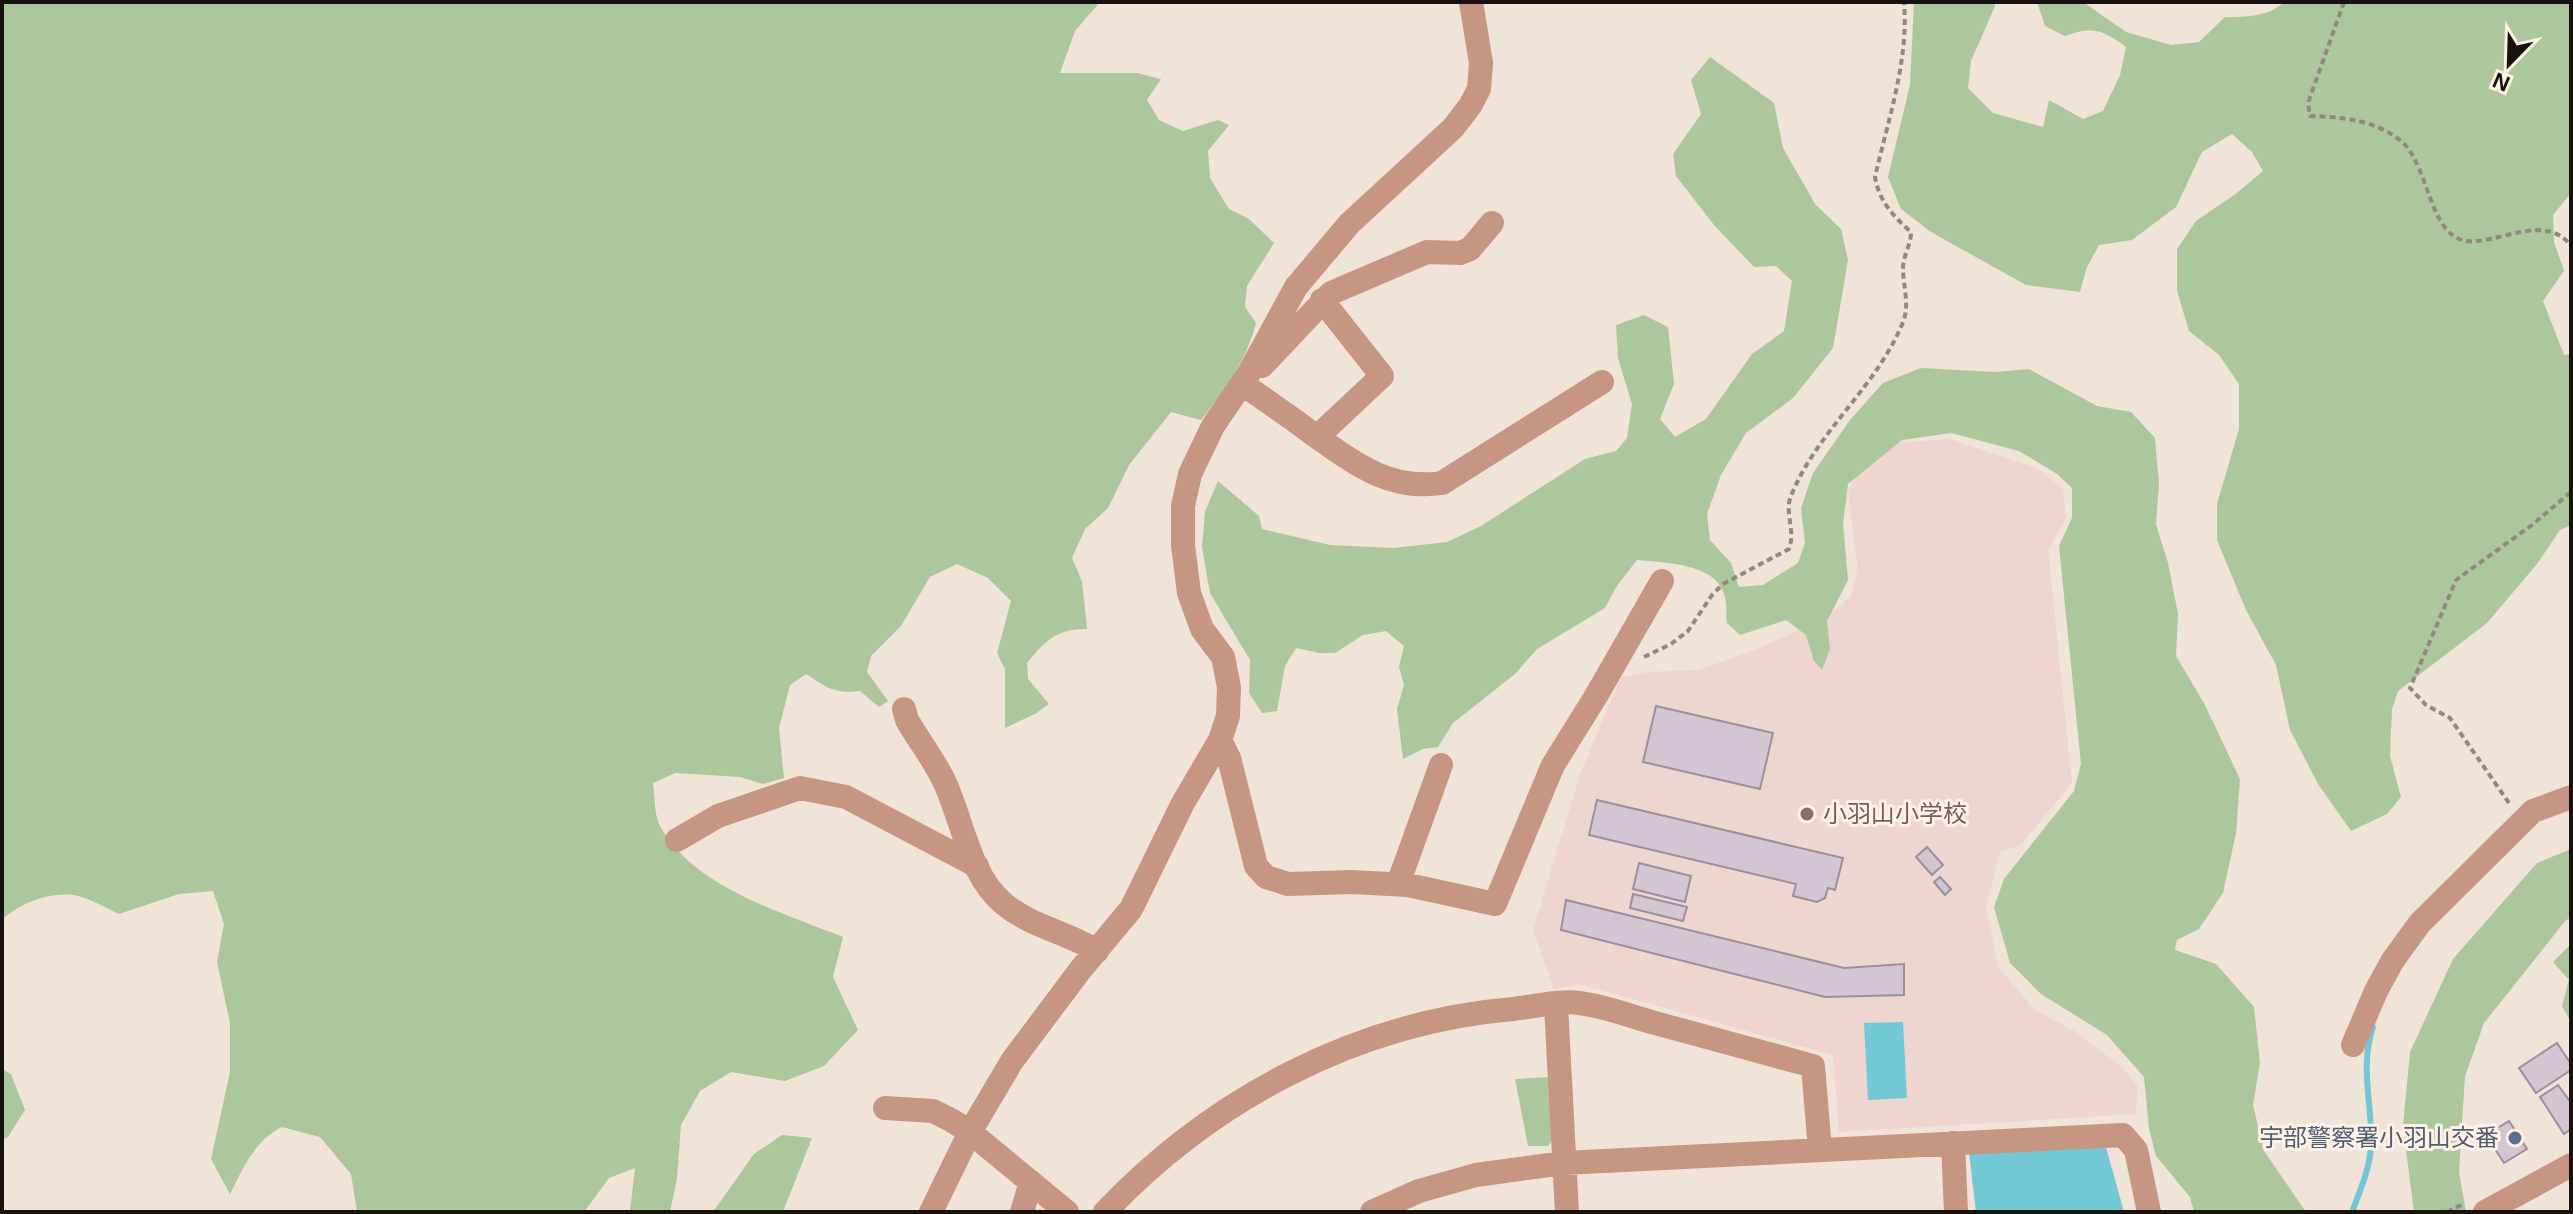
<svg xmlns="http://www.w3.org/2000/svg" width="2573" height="1214" font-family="Helvetica,'Noto Sans JP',sans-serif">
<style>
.education{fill:#efd5d0}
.green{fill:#abc79b}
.water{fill:#73c8d6}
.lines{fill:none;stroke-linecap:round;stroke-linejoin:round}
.stream{stroke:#73c8d6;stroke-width:6}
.building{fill:#d1c6d1;stroke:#9a8f9a;stroke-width:2}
.path{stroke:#928880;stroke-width:4;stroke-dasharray:6 4;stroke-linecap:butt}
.minor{stroke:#c79683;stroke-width:24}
.education-dot{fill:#8d6e63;stroke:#fef0e5;stroke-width:3}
.service-dot{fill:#5c6f8a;stroke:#fef0e5;stroke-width:3}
.labels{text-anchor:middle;stroke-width:6;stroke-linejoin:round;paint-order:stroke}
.education-label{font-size:24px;fill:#785e54;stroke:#fef0e5;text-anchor:start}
.service-label{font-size:24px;fill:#4e5e75;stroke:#fef0e5;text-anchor:end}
</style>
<rect width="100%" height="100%" fill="#f0e3d8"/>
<!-- education -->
<path class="education" d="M1949,439L2039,469L2063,489L2066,519L2048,549L2072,783L2021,845L2000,852L1986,907L1998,967L2036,1011L2073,1030L2123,1068L2138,1087L2135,1114L1839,1132L1833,1055L1579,984L1554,989L1533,930L1580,774L1621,677L1648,672L1698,670L1758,649L1812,624L1839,607L1851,595L1858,570L1848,492L1865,452L1898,443Z"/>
<!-- green -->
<path class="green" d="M2,2H1100L1075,31L1060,73H1137L1161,79L1147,100L1159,120L1183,131L1218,120L1229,125L1208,151L1210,178L1229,209L1249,219L1274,243L1247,286L1245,307L1256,323C1246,362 1225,389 1201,420L1171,412L1129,465L1108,508L1085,529L1072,558L1082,582L1087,629C1056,629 1046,640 1027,663L1028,679L1049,704L1035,714L1005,728V669L997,653L1011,601L988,578L957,564L930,577L901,626L871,656L867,672L888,701L879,707L860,691C834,694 828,688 806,674L790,685L779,728L784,778L763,784L740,777L675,773L653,783C655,796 654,815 660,826C693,887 783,913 843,937L833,977L858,1030L824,1066L785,1081L731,1072L700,1091L681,1125L677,1178L670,1212H630L635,1168L609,1178L584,1212H357L351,1174L320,1137L282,1127C255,1140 243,1168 230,1194L211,1159L230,1072V1023L217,962L224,924L213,891L179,894L119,914C106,908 91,899 78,896C53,890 19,903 2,920Z
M1914,2H1994L1995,6L1971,61L1968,88L1993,113L2043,127L2049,100L2083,119L2103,111L2120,75L2126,47C2103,30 2093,26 2065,36L2045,26L2037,2H2083L2126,32L2171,45L2199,42L2225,17C2244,17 2269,17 2284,2H2571V193L2553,215L2554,242L2564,271L2543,301L2564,355L2571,354V525L2560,530L2537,564L2487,623L2398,691L2392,709L2390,756L2401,797L2387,814L2351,831L2318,784L2290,730L2276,665L2246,610L2217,540V504L2239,429V384L2219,355L2189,331L2177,291V249L2196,221L2237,193L2263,171L2252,152L2232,134L2202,152L2176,207L2132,240L2099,245L2087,267L2080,292L2026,285L1931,232L1901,209L1888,177L1910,85Z
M1710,57L1774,103L1783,148L1815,204L1841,229L1848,260L1833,348L1793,398L1746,433L1721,475L1707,514L1710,540L1731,563L1739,587L1763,585L1798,563L1805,543L1801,508L1813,473L1850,420L1883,383L1921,368L1996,372L2029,369L2097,406L2131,412L2155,438L2159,483L2156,524L2168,563L2178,614L2176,656L2204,703L2240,779L2236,833L2223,893L2199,929L2177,940L2175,950L2216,964L2254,1007L2260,1063L2253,1105L2264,1151L2306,1212H2194L2190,1197L2156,1156L2149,1129L2144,1077L2107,1035L2041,994L2010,963L1994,907L2004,879L2074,791L2081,764L2059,546L2072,518V488L2057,474L2019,451L1951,433L1902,440L1848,484L1843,524L1848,580L1827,621L1830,649L1822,670L1814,661L1806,635L1786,620L1740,635L1727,623C1726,615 1727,605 1725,597C1718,563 1665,563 1637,560L1616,587L1605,608L1537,649L1515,674L1453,723L1438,747L1423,749L1403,759L1397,709L1404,685L1399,667L1404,646L1386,631L1363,635L1335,653H1319L1296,648L1285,666L1277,711L1262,713L1249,693L1250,660L1210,593L1202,547L1205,512L1218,481L1259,516L1262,529L1330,545L1393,548L1447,542L1481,526L1585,459L1616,451L1627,438L1632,404L1618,358L1616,325L1644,315L1668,327L1674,384L1660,419L1675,437L1706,419L1752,354L1784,331L1792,281L1776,266L1754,267L1714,225L1676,176L1673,154L1701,114L1691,80Z
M2571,849V918L2566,920L2484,1023L2465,1076L2459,1172L2466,1212H2414L2403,1126L2410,1052L2453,959L2537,863Z
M2571,944V1022L2562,1006L2569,980L2553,962Z
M2,1069L11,1074L25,1110L8,1137L2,1140Z
M1551,1077L1557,1134L1548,1146H1528L1515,1079Z
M782,1135L812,1138L783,1212H713L754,1154Z"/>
<!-- water -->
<path class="water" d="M1903,1022L1907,1098L1868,1100L1864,1023Z
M2104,1140L2124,1212H1976L1969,1153Z"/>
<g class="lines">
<!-- stream -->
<path class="stream" d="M2352,1212C2360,1191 2370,1168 2371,1146C2373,1106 2359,1067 2373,1027"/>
</g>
<!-- building -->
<path class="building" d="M1656,706L1773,733L1760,789L1643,762Z
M1597,800L1843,858L1835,890L1828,888L1825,898L1817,902L1793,896L1796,884L1589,835Z
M1927,847L1943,865L1932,875L1916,857Z
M1639,863L1691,876L1685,902L1633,889Z
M1940,877L1951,889L1945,895L1934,882Z
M1633,894L1687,907L1683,921L1630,908Z
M1566,900L1844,968L1904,964V995L1825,997L1561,930Z
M2557,1043L2571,1064V1070L2536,1093L2519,1068Z
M2558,1085L2569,1100L2571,1099V1129L2564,1134L2540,1097Z
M2509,1121L2527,1149L2504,1163L2486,1135Z"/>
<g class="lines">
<!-- path -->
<path class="path" d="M2344,2L2308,103L2310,116C2342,117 2377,120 2402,142C2429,165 2429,237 2467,241C2499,244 2546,212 2571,246
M1644,657L1671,644L1688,631L1712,595L1723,584L1789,549C1796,530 1784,513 1791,496C1817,431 1877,387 1903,322C1910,305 1903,286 1903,268C1903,256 1911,245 1911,232C1893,216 1879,201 1875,177C1888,120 1909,60 1904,2
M2509,803L2450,718L2426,705L2410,688L2456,580L2532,525L2571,492
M2447,1212L2465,1203"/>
<!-- minor -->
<path class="minor" d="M1262,366L1331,293L1427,252L1460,253L1470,249L1492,223
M1242,384C1266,400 1290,417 1313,434C1354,463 1389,491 1442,483L1602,382
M1317,437L1382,376L1322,300
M904,709L907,720C919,741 935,761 945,783C963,822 969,875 1004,904C1032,927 1067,932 1097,951
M1220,740L1229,758L1256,866L1266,877L1288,884L1352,882L1408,885L1495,904L1553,765L1596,696L1662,581
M677,840L718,816L800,788L846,797L977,866
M1398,884L1441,765
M1556,1005L1567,1212
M2353,1045L2376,991L2393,960L2420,923L2533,811L2571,797
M885,1108L933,1111L951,1120L970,1132L1067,1212
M1953,1143L1956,1212
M931,1212L970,1132L1012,1061L1081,969L1131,909L1183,803L1220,740L1228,716L1229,687L1223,657L1202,629L1189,593L1183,545V506L1190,474L1213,426L1249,373L1296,287L1349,224L1453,128L1470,106L1479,89L1481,63L1471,2
M1022,1212L1031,1182
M1105,1212C1212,1099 1357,1022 1513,1009C1530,1007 1564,1000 1579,1003C1604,1006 1630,1016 1655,1023C1708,1037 1760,1052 1813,1066L1820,1150
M1372,1212L1419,1191L1476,1175L1564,1163L2123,1135L2136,1150L2149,1212
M2485,1212L2571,1165"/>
</g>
<!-- markers -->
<circle class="education-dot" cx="1807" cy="814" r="8"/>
<circle class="service-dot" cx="2515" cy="1138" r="8"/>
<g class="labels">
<!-- education labels -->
<g class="education-label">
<text x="1823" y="822">小羽山小学校</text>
</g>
<!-- service labels -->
<g class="service-label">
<text x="2499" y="1146">宇部警察署小羽山交番</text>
</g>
</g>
<!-- border -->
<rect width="2573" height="1214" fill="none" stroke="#17120f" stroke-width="8"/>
<!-- north arrow -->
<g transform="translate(2509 64) rotate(203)" stroke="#fef0e5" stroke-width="6" paint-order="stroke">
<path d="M0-6L14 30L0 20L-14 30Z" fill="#17120f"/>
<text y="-12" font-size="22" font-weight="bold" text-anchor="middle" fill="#17120f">N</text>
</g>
</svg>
